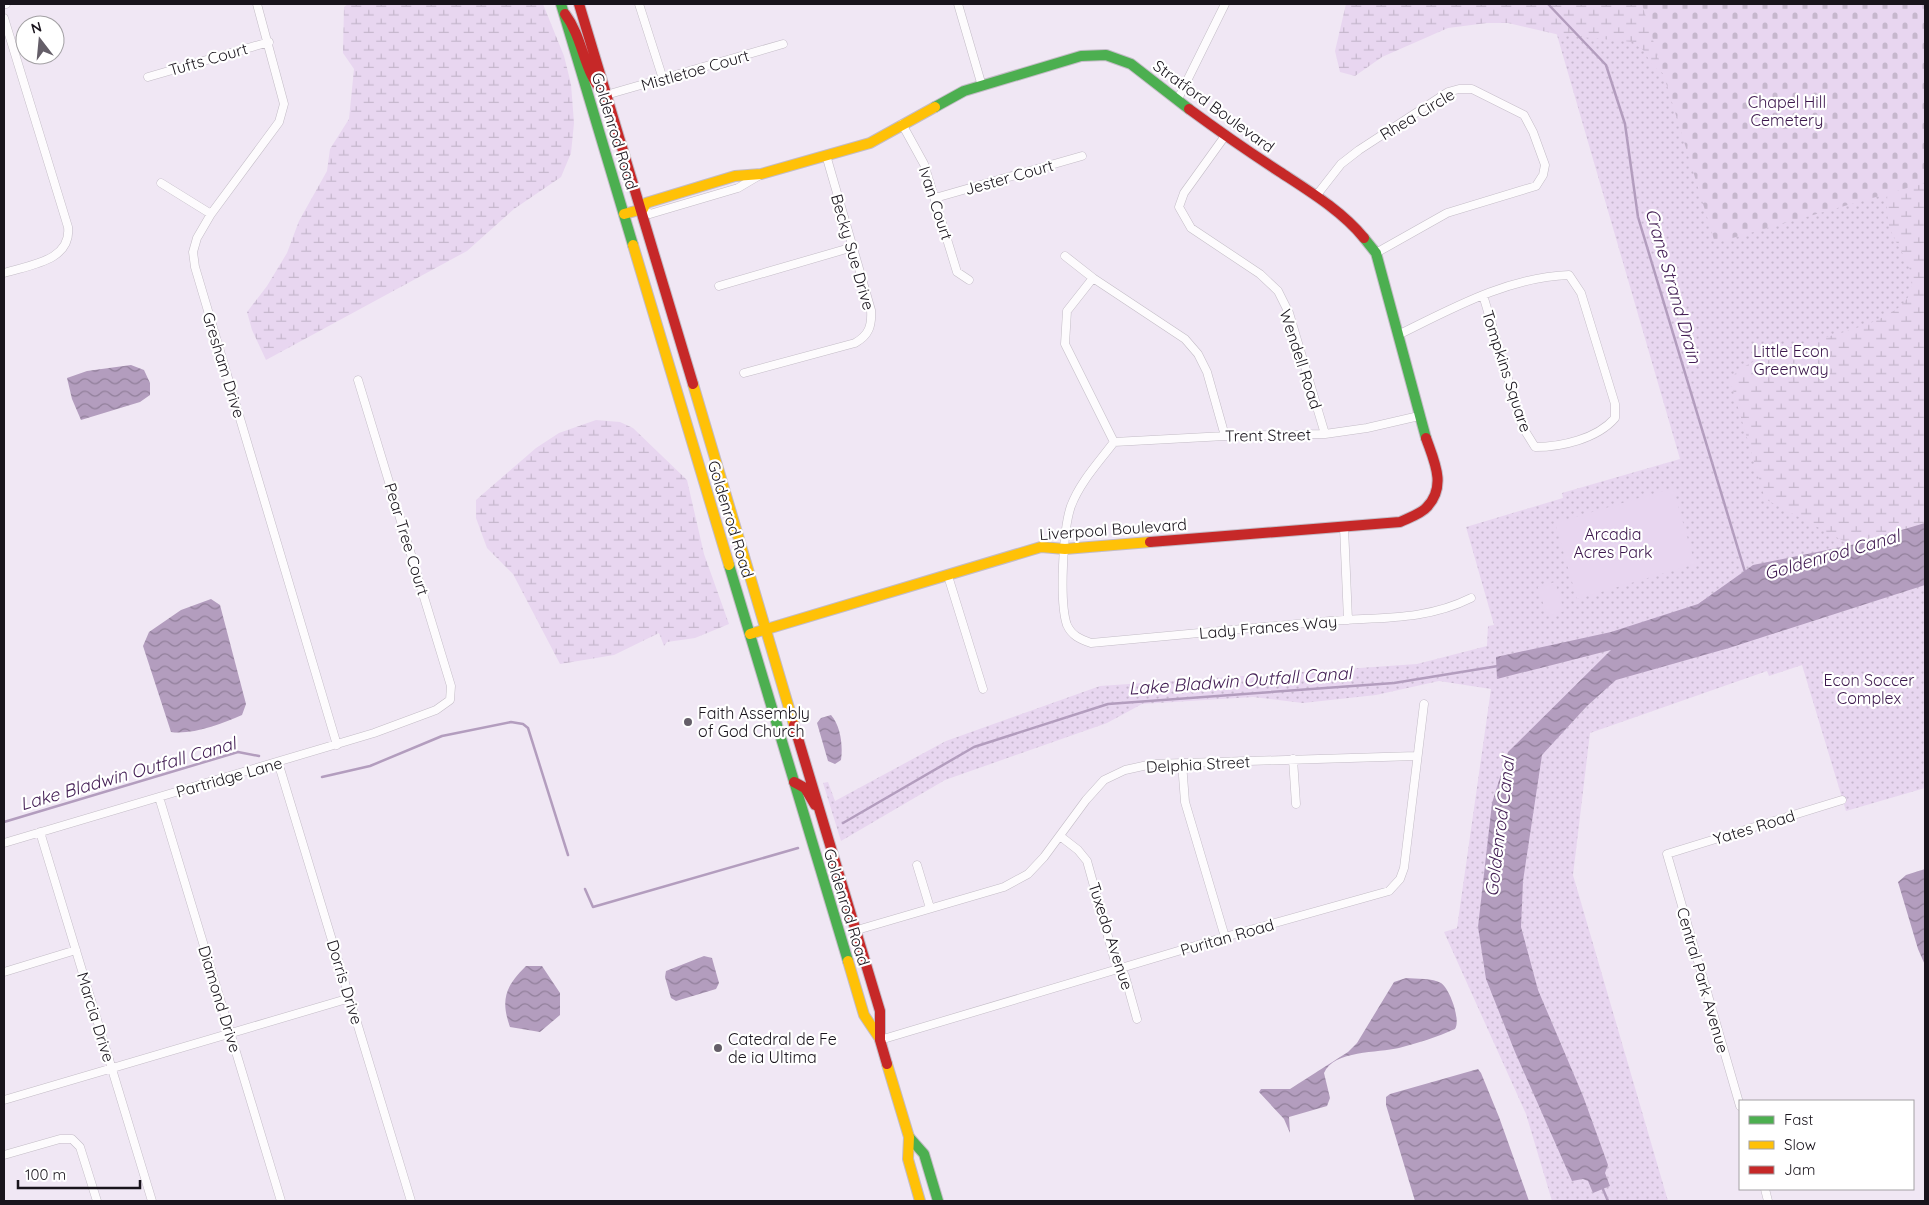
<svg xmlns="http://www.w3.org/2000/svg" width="1929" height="1205" font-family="Quicksand,sans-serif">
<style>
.grass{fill:url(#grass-dots)}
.wetland{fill:url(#wetland-marsh)}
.cemetery{fill:url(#cemetery-stones)}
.pitch{fill:#e8d6f0}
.water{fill:url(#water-waves)}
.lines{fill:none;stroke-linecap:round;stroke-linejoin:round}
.stream{stroke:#b39dbe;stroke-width:2.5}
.street-casing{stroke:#c3bcc6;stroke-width:9}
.fast-casing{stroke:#c3bcc6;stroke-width:12}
.slow-casing{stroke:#c3bcc6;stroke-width:12}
.jam-casing{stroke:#c3bcc6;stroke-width:12}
.street{stroke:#fdfbfd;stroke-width:8}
.fast{stroke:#4caf50;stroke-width:10}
.slow{stroke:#ffc107;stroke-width:10}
.jam{stroke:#c62828;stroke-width:10}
.poi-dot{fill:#645e68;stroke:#fff;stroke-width:2}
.labels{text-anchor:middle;stroke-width:4.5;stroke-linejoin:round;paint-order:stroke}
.street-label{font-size:16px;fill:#19141c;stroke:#fff}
.park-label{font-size:16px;fill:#3d184d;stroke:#fff}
.poi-label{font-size:16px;fill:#19141c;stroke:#fff;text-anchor:start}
.water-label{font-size:18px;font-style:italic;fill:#452056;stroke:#fff}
</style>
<defs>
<pattern id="grass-dots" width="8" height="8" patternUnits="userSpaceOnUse" patternTransform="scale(1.25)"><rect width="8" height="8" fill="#e8d6f0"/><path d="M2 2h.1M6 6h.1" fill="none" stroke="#c6b7cd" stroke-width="1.8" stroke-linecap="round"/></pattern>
<pattern id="wetland-marsh" width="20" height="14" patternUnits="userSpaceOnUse" patternTransform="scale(1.25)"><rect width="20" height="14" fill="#e8d6f0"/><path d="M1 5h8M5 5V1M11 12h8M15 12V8" fill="none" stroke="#c6b7cd"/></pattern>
<pattern id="cemetery-stones" width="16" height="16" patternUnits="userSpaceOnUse" patternTransform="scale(1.25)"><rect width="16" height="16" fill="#e8d6f0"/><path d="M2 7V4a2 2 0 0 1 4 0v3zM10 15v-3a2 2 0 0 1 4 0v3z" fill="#c6b7cd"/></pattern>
<pattern id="water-waves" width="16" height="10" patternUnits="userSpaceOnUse" patternTransform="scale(1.25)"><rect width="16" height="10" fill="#b39dbe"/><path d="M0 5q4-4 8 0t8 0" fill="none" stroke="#917f9a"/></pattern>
</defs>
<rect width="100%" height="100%" fill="#f0e7f4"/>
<!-- grass -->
<path class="grass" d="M1548,4H1642L1925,183V788L1846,811L1802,665L1769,676L1767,671L1590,733L1573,875L1668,1201H1552L1526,1114L1444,932L1457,928L1491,689L1439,681L1376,695L1303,703L1253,697L1142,704L1107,723L945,780L841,841L823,783L828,782L835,801L946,741L1100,686L1417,664L1487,646L1488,626L1494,625L1466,527L1563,498L1562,493L1680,459Z"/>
<!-- wetland -->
<path class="wetland" d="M348,4H543L564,56L571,84L574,123L571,153L561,177L514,209L467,251L266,360L252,330L247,312L267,286L287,253L299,221L327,171L330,149L349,119L354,69L343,53L344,7Z
M1346,4H1925V523L1851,545L1765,499L1730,380C1757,338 1908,337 1912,285C1914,265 1894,244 1889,225C1885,208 1888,190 1889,172L1665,75L1652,65L1644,51L1633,42L1560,35L1508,23H1487L1448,28L1382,57L1355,76L1340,72L1335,51Z
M596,420L620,422L633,428L687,480L704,554L729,624L695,638L667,642L664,646L659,633L614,655L560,664L513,574L487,548L476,518V500L536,448L559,433Z"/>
<!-- cemetery -->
<path class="cemetery" d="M1642,4H1925V183L1715,243Z"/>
<!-- pitch -->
<path class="pitch" d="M1673,488L1695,564L1577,599L1555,523Z
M1555,582L1564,611L1547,616L1538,587Z"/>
<!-- water -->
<path class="water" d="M131,365L144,370L150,383V395L140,402L81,420L72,399L67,378L87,371Z
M1925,523V585L1729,648L1616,680L1587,706L1542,755L1523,881L1521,927L1538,990L1583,1096L1608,1165L1605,1173L1610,1186L1593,1193L1588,1181L1583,1179L1572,1181L1515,1052L1486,979L1478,927L1492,803L1508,752L1611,650L1497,679L1496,657L1611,632L1698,604L1753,565L1851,545Z
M211,599L220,605L246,704L242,715C222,724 192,735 171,732L143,646L149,632L181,610Z
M831,715C841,726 843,747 841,760L835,764L828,761L817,723L821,718Z
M1925,869V965L1918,949L1898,882L1906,875Z
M704,956L712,958L719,983L716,989L676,1001L671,998L665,977L666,971Z
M526,966H542L560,993V1015L540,1032L510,1027C500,999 506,986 526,966Z
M1406,978C1416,979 1433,978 1441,983C1450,989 1461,1020 1455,1029C1437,1037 1418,1043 1399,1048C1378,1053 1334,1050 1324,1073L1330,1098L1327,1106L1289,1117L1290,1133L1284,1119L1259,1092L1261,1089H1290L1348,1052L1357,1043L1394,982Z
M1478,1069L1481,1073L1499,1117L1529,1201H1415L1386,1105V1097L1390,1094Z"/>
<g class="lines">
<!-- stream -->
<path class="stream" d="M1548,4L1606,65L1625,124L1638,217L1745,572
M322,777L370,766L442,736L511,722L523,724L528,728L568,855
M4,822L238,752L259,756
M843,823L974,747L1108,704L1394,683L1498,666
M585,889L593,907L798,848
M1602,1187L1608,1201"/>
<defs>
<path id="street" d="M4,4H6
M257,4L284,104L279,122L211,214L197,238L193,252L195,267L337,745
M639,4L663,79
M958,4L982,86
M4,18L68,227C72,261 29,265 4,273
M148,77L269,42
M606,95L783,44
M1178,99L1225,4
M902,124L924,164L957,272L969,280
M1225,136L1184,193L1179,207L1191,228L1260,274L1278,291L1289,313L1325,434
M161,183L211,214
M1316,196L1341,164L1359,150L1448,92L1459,89H1472L1524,115L1533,132L1545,165L1543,175L1536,186L1447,213L1376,253
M935,198L1082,156
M643,209L650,214L738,188L760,175
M1065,256L1093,278L1185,339L1198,354L1207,372L1225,436
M1093,278L1067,311L1065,344L1114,442C1099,462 1080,482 1071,506C1063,529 1059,602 1067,625C1072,636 1080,639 1091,643C1170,636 1250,628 1330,621C1379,617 1425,621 1471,598
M719,286L853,247
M1398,335C1451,309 1508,277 1569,275L1581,293L1615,404V418C1597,439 1561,447 1535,447L1522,426L1483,295
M744,373L855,343C869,335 872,326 871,310L826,155
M1114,442L1225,436L1325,434L1367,428L1419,416
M1344,527L1348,620
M948,576L983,689
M1293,759L1296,804
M278,762L411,1201
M1182,763L1185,802L1225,937
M159,797L281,1201
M40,832L152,1201
M1060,836L1078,850L1087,861L1114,958L1125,976L1137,1019
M4,843L374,733L436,710L450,700L451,686L358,380
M917,865L930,908
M857,930L1004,887L1028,874L1044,857L1086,800L1104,780L1125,770L1152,764L1416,756
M4,972L76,950
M880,1040L1225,937L1389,891L1400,879L1404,868L1424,704
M4,1100L350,998
M1740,1106L1667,854L1842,800
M4,1155L60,1139H72L80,1147L97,1201
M1765,1189L1768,1201"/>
<path id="fast" d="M561,4L633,245
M935,107L964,91L1081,56L1106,55L1131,64L1189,109
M1364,238L1376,253L1426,438
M729,565L848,961
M909,1137L924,1154L938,1201"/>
<path id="slow" d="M624,214L643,209L646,203L735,176L761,174L870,143L935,107
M633,245L729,565
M693,384L794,725
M750,634L1041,547L1065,549L1150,542
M848,961L864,1015L880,1039
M887,1064L909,1137L908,1159L920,1201"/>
<path id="jam" d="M579,4L693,384
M565,14C584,39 583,72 605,95
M1189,109C1219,131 1249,152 1280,172C1309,191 1342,211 1364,238
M1150,542L1400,522C1408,518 1421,514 1427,507C1447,486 1434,461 1426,438
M794,725L880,1011V1040L887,1064
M794,782L805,788L815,805"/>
</defs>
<!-- street casing -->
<use href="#street" class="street-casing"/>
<!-- fast casing -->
<use href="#fast" class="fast-casing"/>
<!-- slow casing -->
<use href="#slow" class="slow-casing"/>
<!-- jam casing -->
<use href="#jam" class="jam-casing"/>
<!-- street -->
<use href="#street" class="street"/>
<!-- fast -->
<use href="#fast" class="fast"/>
<!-- slow -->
<use href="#slow" class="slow"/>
<!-- jam -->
<use href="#jam" class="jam"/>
</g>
<!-- markers -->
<g class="poi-dot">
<circle cx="688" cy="722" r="5"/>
<circle cx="718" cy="1048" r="5"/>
</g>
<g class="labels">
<!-- street labels -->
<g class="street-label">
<text transform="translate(208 59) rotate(-16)" y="6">Tufts Court</text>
<text transform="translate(695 70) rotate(-16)" y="6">Mistletoe Court</text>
<text transform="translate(1214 106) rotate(36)" y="6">Stratford Boulevard</text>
<text transform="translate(1417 114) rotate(-31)" y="6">Rhea Circle</text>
<text transform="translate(615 131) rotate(73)" y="6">Goldenrod Road</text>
<text transform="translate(1009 177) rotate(-16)" y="6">Jester Court</text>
<text transform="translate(936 203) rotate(72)" y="6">Ivan Court</text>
<text transform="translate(853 252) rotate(74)" y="6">Becky Sue Drive</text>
<text transform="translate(1301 359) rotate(72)" y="6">Wendell Road</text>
<text transform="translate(224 365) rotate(73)" y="6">Gresham Drive</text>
<text transform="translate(1507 371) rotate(72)" y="6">Tompkins Square</text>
<text transform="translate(1268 435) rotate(-1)" y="6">Trent Street</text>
<text transform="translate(731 519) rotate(73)" y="6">Goldenrod Road</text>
<text transform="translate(1113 529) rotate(-4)" y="6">Liverpool Boulevard</text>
<text transform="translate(407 539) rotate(73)" y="6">Pear Tree Court</text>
<text transform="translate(1268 627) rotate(-5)" y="6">Lady Frances Way</text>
<text transform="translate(1198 764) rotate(-3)" y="6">Delphia Street</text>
<text transform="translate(229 777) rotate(-16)" y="6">Partridge Lane</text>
<text transform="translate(1754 827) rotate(-17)" y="6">Yates Road</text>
<text transform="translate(847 907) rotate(73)" y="6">Goldenrod Road</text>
<text transform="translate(1111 936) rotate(72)" y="6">Tuxedo Avenue</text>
<text transform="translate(1227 937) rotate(-16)" y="6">Puritan Road</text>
<text transform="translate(1703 980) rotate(74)" y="6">Central Park Avenue</text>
<text transform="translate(345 982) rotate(73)" y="6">Dorris Drive</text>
<text transform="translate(220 999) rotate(73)" y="6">Diamond Drive</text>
<text transform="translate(96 1017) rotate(73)" y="6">Marcia Drive</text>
</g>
<!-- park labels -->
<g class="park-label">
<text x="1787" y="108">Chapel Hill<tspan x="1787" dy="18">Cemetery</tspan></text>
<text x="1791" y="357">Little Econ<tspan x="1791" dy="18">Greenway</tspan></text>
<text x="1613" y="540">Arcadia<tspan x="1613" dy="18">Acres Park</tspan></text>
<text x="1869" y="686">Econ Soccer<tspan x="1869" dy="18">Complex</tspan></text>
</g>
<!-- poi labels -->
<g class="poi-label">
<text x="698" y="719">Faith Assembly<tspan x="698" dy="18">of God Church</tspan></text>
<text x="728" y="1045">Catedral de Fe<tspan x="728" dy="18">de ia Ultima</tspan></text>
</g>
<!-- water labels -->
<g class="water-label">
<text transform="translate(1673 286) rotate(74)" y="6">Crane Strand Drain</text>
<text transform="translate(1832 555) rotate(-16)" y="6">Goldenrod Canal</text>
<text transform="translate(1240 681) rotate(-4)" y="6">Lake Bladwin Outfall Canal</text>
<text transform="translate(128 774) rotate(-16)" y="6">Lake Bladwin Outfall Canal</text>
<text transform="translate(1500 827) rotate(-83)" y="6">Goldenrod Canal</text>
</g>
</g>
<!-- border -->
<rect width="1929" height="1205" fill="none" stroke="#19141c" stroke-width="10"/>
<!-- legend -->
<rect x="1739" y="1100" width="175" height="90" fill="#ffffff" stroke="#a3a1a4"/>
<rect x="1749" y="1116" width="25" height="8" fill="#4caf50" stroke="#a3a1a4"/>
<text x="1784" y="1125" font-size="15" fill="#19141c">Fast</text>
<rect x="1749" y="1141" width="25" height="8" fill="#ffc107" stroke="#a3a1a4"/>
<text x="1784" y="1150" font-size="15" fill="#19141c">Slow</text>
<rect x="1749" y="1166" width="25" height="8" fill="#c62828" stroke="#a3a1a4"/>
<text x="1784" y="1175" font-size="15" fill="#19141c">Jam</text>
<!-- north arrow -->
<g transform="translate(40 40) rotate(344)"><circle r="24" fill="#ffffff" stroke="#a3a1a4"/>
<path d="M0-4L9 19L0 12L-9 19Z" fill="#645e68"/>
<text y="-8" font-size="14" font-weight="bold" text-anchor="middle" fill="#19141c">N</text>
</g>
<!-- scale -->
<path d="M18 1180v8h122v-8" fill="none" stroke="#19141c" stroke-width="2.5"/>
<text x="25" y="1180" font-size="15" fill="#19141c" stroke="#ffffff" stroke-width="4" paint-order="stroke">100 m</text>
</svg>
